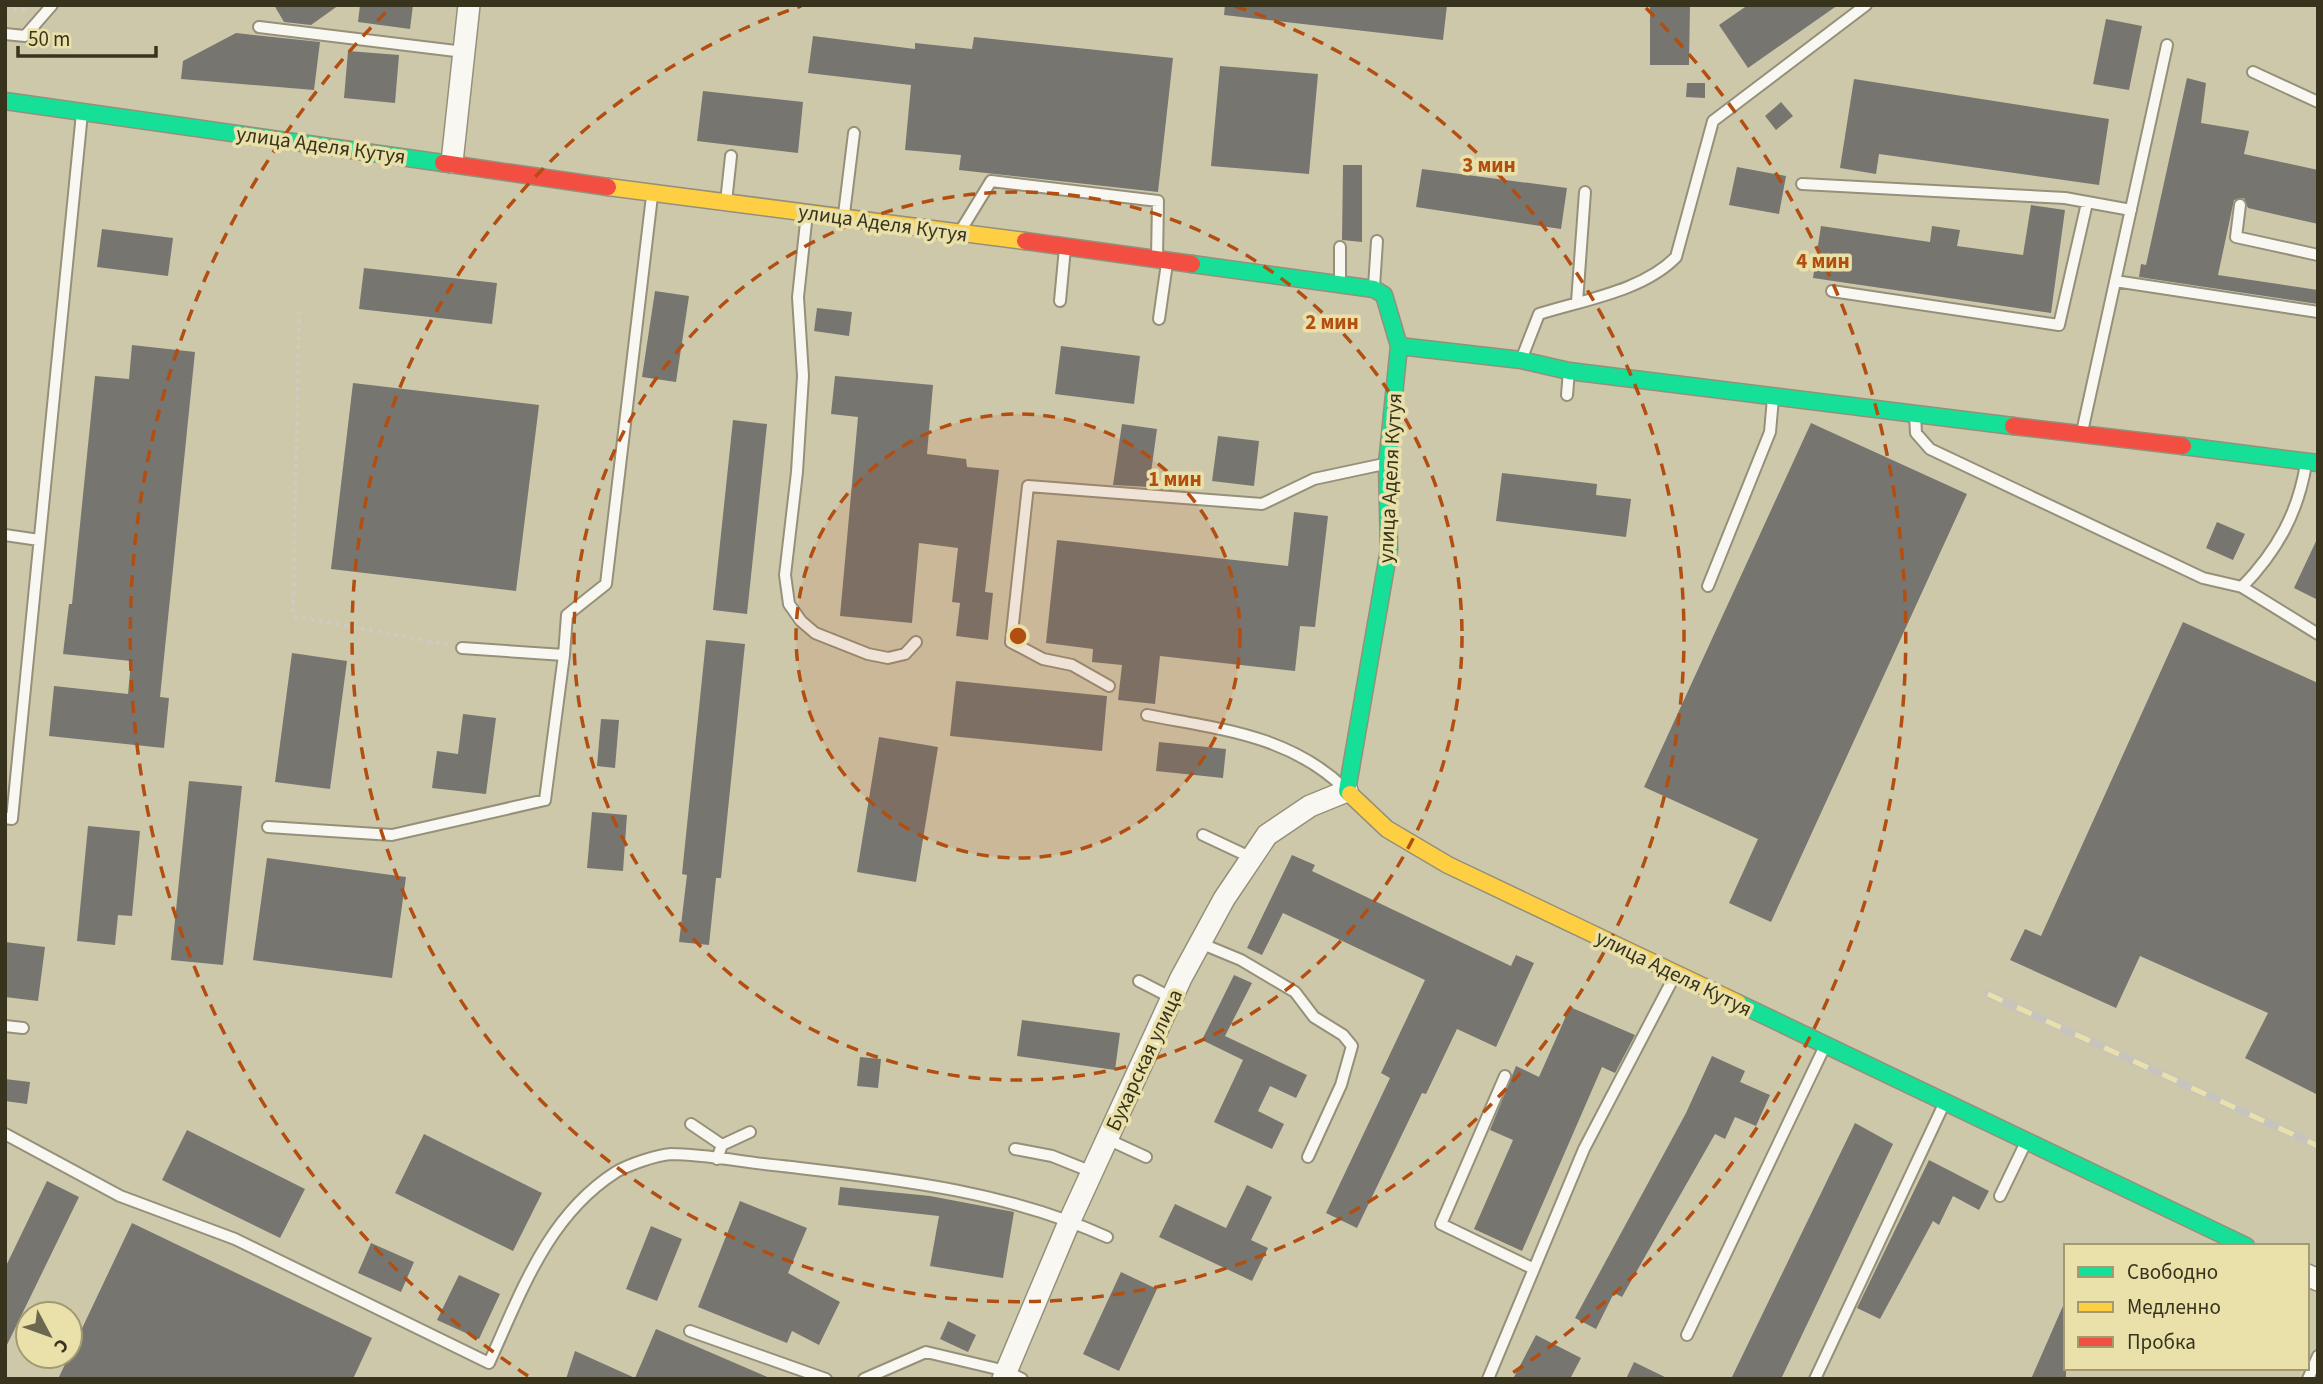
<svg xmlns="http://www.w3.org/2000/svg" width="2323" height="1384" font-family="'Source Sans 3',sans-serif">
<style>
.building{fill:#777570}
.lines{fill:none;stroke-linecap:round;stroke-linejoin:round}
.lane-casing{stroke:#959079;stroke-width:14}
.street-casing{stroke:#959079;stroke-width:24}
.fast-casing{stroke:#959079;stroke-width:19}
.slow-casing{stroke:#959079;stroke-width:19}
.jam-casing{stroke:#959079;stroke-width:19}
.path{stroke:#cdcbc2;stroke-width:3.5;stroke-dasharray:3.5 5;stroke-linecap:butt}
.lane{stroke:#f8f7f2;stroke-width:10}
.street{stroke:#f8f7f2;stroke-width:21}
.fast{stroke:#16e098;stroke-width:16}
.slow{stroke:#ffcf43;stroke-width:16}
.jam{stroke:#f24e42;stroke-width:16}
.rail-casing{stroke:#c6c4bc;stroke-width:8}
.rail{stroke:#e9e0aa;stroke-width:5;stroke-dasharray:16;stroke-linecap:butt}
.ring{fill:none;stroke:#b34e11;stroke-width:3.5;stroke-dasharray:12 9}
.labels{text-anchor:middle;stroke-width:7;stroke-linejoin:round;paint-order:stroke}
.street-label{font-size:21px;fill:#37331d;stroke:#e9e0aa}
.centre{fill:#b34e11;stroke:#e9e0aa;stroke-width:3.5}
.ring-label{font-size:21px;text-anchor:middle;font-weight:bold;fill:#b34e11;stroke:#e9e0aa;stroke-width:7;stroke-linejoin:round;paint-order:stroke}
</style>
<rect width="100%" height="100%" fill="#cec8ab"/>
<!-- building -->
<path class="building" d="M274,5H339L311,25L284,22Z
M360,5H413L410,29L358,22Z
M1225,5H1447L1443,40L1224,15Z
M1650,5H1690L1689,65H1650Z
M1748,5H1838L1748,68L1719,25Z
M2106,19L2142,26L2129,90L2093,84Z
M236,33L320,42L314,90L181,79L183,61Z
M813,36L915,49V43L972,49L974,37L1173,58L1158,192L959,170L961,155L905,150L911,85L808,73Z
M348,51L399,55L395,103L344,98Z
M1220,66L1318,74L1309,174L1211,166Z
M2187,78L2206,83L2201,123L2249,131L2244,154L2318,170V224L2248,208L2244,198L2234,200L2218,275L2318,290V304L2139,277L2141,264L2146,265Z
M1854,79L2109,119L2099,185L1879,154L1876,174L1840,168Z
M1687,83H1705V98L1686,97Z
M703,91L803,102L798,153L697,141Z
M1781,102L1793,116L1776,130L1765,116Z
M1343,165H1362V242L1342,240Z
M1737,167L1786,176L1779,214L1729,205Z
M1422,169L1567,188L1561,229L1416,207Z
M2031,205L2065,210L2051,313L1813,278L1821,226L1930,242L1932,226L1960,230L1957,246L2023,255Z
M102,229L173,238L168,276L97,267Z
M364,268L497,283L492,324L359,309Z
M655,291L689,296L676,382L642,377Z
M817,308L852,312L849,336L814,331Z
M132,345L195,352L160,697L169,698L164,748L49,736L54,686L128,694L131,661L63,654L69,604H72L95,376L129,379Z
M1061,346L1140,356L1134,404L1055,394Z
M835,376L933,385L927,454L966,459L967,467L999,470L985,592L993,593L988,640L956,636L960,603L952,602L958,548L919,543L912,623L840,616L858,417L831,414Z
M353,383L539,405L516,591L331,569Z
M733,420L767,424L747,614L713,610Z
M1811,423L1967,494L1771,922L1729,903L1758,839L1644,787Z
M1122,424L1157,429L1149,487L1113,485Z
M1218,436L1259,441L1254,486L1212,481Z
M1502,473L1597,484L1596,495L1631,499L1626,537L1496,521Z
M1294,512L1328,516L1315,627L1300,626L1295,671L1160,656L1155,704L1118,700L1122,665L1092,662L1093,649L1046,643L1057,540L1288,566Z
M2217,522L2245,534L2233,560L2206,548Z
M2318,537V600L2294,588Z
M2183,622L2318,683V1095L2245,1058L2268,1013L2140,956L2116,1008L2010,960L2025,929L2041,936Z
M706,640L745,644L721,878H716L709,945L679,942L687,875L682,874Z
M292,653L347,661L330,789L275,782Z
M956,681L1107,696L1102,751L950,736Z
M463,714L496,718L486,794L432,788L437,751L458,754Z
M601,719L619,720L615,768L597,766Z
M879,737L938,747L916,882L857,872Z
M1159,742L1226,749L1223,778L1156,771Z
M189,781L242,786L223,965L171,960Z
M592,812L627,815L623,871L587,868Z
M88,826L140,831L132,916L118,915L115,945L77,941Z
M1292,855L1315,865L1312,871L1511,966L1516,955L1534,963L1496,1047L1457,1029L1426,1094L1422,1093L1357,1228L1326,1213L1390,1078L1381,1073L1425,980L1283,913L1262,955L1247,948Z
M267,858L406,877L392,978L253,960Z
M5,942L45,947L38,1001L5,997Z
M1234,975L1252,983L1225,1036L1307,1075L1296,1098L1270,1086L1258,1111L1284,1124L1272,1149L1214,1122L1243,1060L1202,1040Z
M1570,1007L1635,1035L1615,1073L1602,1067L1522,1251L1474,1229L1513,1140L1490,1130L1516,1066L1539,1077Z
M1022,1020L1120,1033L1115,1070L1017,1056Z
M1712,1056L1745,1071L1740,1082L1770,1095L1756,1126L1735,1117L1725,1139L1715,1134L1622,1297L1614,1293L1596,1329L1575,1318L1686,1113Z
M860,1057L881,1059L878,1088L857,1086Z
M5,1079L30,1082L27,1104L5,1101Z
M1855,1123L1893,1144L1781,1379H1731Z
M187,1130L305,1189L280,1238L162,1180Z
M424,1134L542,1193L513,1251L395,1193Z
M1929,1160L1989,1191L1979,1210L1953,1196L1939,1225L1933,1221L1880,1319L1857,1308Z
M47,1181L79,1197L5,1349V1268Z
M1247,1185L1272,1197L1251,1240L1268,1248L1252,1281L1159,1237L1175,1204L1226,1228Z
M840,1187L930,1196L1014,1212L1003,1278L930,1266L939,1216L838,1205Z
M740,1201L807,1228L788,1273L840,1302L819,1345L792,1331L787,1343L698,1307Z
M132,1223L372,1338L353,1379H58Z
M651,1226L682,1239L657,1301L626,1289Z
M371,1243L414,1262L401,1292L358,1273Z
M1121,1272L1157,1289L1119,1371L1083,1354Z
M459,1275L500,1294L479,1339L437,1320Z
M2066,1299V1379H2031Z
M948,1321L976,1335L968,1352L940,1339Z
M656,1329L772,1379H566L575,1351L635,1378Z
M1536,1335L1581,1358L1570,1379H1513Z
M1634,1362L1669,1379H1626Z"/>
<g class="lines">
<defs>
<path id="lane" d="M259,27L464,52
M5,34L25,36L52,5
M2253,72L2318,102
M1802,184L2065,198L2131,210
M726,202L731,156
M2240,205L2236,237L2318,255
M807,213L798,297L803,376L797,472L785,575L789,604L801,621L815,633L868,654L888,658L905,654L916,642
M844,214L854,133
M961,230L991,181L1158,201L1157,259
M1340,247V282
M2115,281L2318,312
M1374,287L1377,241
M1832,291L2059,325L2087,203
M1060,301L1065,248
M1577,302L1585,192
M1159,319L1167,263
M1521,360L1539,314C1583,300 1643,291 1676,257L1713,121L1866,5
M1567,395L1569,371
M1915,415L1916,433L1930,449L2203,578L2242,587C2277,551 2298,513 2306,464
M2082,432L2167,45
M5,535L39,540
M1708,586L1770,432L1773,398
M2242,587L2318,634
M462,648L564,655L567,615L606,584L652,196
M1109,686L1072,665L1043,659L1011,642L1028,486L1262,504L1314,479L1384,464
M1147,715C1219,729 1289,735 1344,788
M5,818L12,819L82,113
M268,827L392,835L545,800L564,655
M1203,835L1252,858
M1200,943L1241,960L1295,992L1314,1017L1343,1035L1352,1046L1341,1085L1308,1157
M1139,981L1172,998
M5,1026L23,1028
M1505,1076L1441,1224L1534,1269
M691,1124L722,1145
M5,1134L120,1196L235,1239L489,1363C521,1293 547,1216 616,1172C628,1165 656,1155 671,1154C707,1154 746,1163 782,1166C893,1179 1004,1190 1107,1237
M1107,1139L1146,1157
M1015,1149L1052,1156L1092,1172
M717,1159L722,1145L750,1132
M2000,1196L2026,1142
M690,1331L826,1379
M1687,1335L1824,1048
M864,1379L926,1352L1006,1371L1022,1379
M1488,1379L1584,1149L1675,975
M1815,1379L1944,1104
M2308,1379L2318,1356"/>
<path id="street" d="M452,162L469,5
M2307,1275L2318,1280
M1003,1379L1070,1220L1181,978L1224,899L1267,835L1310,806L1347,791"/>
<path id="fast" d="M5,101L443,163
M1192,264L1374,289L1384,295L1399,346L1387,464L1389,549L1347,791L1350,794
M1399,346L1521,360L1569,371L2013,426
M2183,446L2318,463
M1738,1003L2246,1246"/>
<path id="slow" d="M608,187L1025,241
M1350,794L1387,829L1448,865L1738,1003"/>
<path id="jam" d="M443,163L608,187
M1025,241L1192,264
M2013,426L2183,446"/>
</defs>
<!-- lane casing -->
<use href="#lane" class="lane-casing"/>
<!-- street casing -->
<use href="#street" class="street-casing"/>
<!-- fast casing -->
<use href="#fast" class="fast-casing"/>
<!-- slow casing -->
<use href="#slow" class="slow-casing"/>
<!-- jam casing -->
<use href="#jam" class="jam-casing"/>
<!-- path -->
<path class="path" d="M5,8L28,10
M299,311L293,616L450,645"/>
<!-- lane -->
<use href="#lane" class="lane"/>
<!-- street -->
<use href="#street" class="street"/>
<!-- fast -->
<use href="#fast" class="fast"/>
<!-- slow -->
<use href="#slow" class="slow"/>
<!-- jam -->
<use href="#jam" class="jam"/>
<defs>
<path id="rail" d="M1988,994L2318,1146"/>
</defs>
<!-- rail casing -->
<use href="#rail" class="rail-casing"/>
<!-- rail -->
<use href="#rail" class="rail"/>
</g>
<!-- distance rings -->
<circle cx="1018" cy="636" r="222" fill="#b34e11" fill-opacity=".12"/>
<g class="ring">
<circle cx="1018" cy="636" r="222"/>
<circle cx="1018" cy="636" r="444"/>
<path d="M1235 6A666 666 0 1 1 801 6"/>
<path d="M528 1376A888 888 0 0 1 390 8M1646 8A888 888 0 0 1 1508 1376"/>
</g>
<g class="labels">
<!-- street labels -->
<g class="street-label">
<text transform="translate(321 145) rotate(8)" y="7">улица Аделя Кутуя</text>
<text transform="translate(883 223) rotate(8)" y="7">улица Аделя Кутуя</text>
<text transform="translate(1390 478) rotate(-87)" y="7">улица Аделя Кутуя</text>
<text transform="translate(1674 973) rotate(26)" y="7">улица Аделя Кутуя</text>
<text transform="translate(1144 1060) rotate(-65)" y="7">Бухарская улица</text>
</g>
</g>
<circle cx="1018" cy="636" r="10" class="centre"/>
<g class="ring-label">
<text x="1489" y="172">3 мин</text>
<text x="1823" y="268">4 мин</text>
<text x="1332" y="329">2 мин</text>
<text x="1175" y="486">1 мин</text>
</g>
<!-- border -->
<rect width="2323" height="1384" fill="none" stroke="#37331d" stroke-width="14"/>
<!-- legend -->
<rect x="2064" y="1244" width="245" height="126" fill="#e9e0aa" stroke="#a29b72" stroke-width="2"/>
<rect x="2078" y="1267" width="35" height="10" fill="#16e098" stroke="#a29b72" stroke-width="2"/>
<text x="2127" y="1279" font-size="21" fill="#37331d">Свободно</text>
<rect x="2078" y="1302" width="35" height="10" fill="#ffcf43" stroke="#a29b72" stroke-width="2"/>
<text x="2127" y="1314" font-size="21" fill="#37331d">Медленно</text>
<rect x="2078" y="1337" width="35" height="10" fill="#f24e42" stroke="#a29b72" stroke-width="2"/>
<text x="2127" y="1349" font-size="21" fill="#37331d">Пробка</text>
<!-- north arrow -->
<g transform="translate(49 1335) rotate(131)"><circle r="33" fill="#e9e0aa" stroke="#a29b72" stroke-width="2"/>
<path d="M0-5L12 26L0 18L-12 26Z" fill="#6c674f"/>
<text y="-10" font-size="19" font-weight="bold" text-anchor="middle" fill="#37331d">С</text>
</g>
<!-- scale -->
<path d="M18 46v10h138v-10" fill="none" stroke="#37331d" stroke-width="3.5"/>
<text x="28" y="46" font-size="21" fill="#37331d" stroke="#e9e0aa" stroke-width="5" paint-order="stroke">50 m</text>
</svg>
